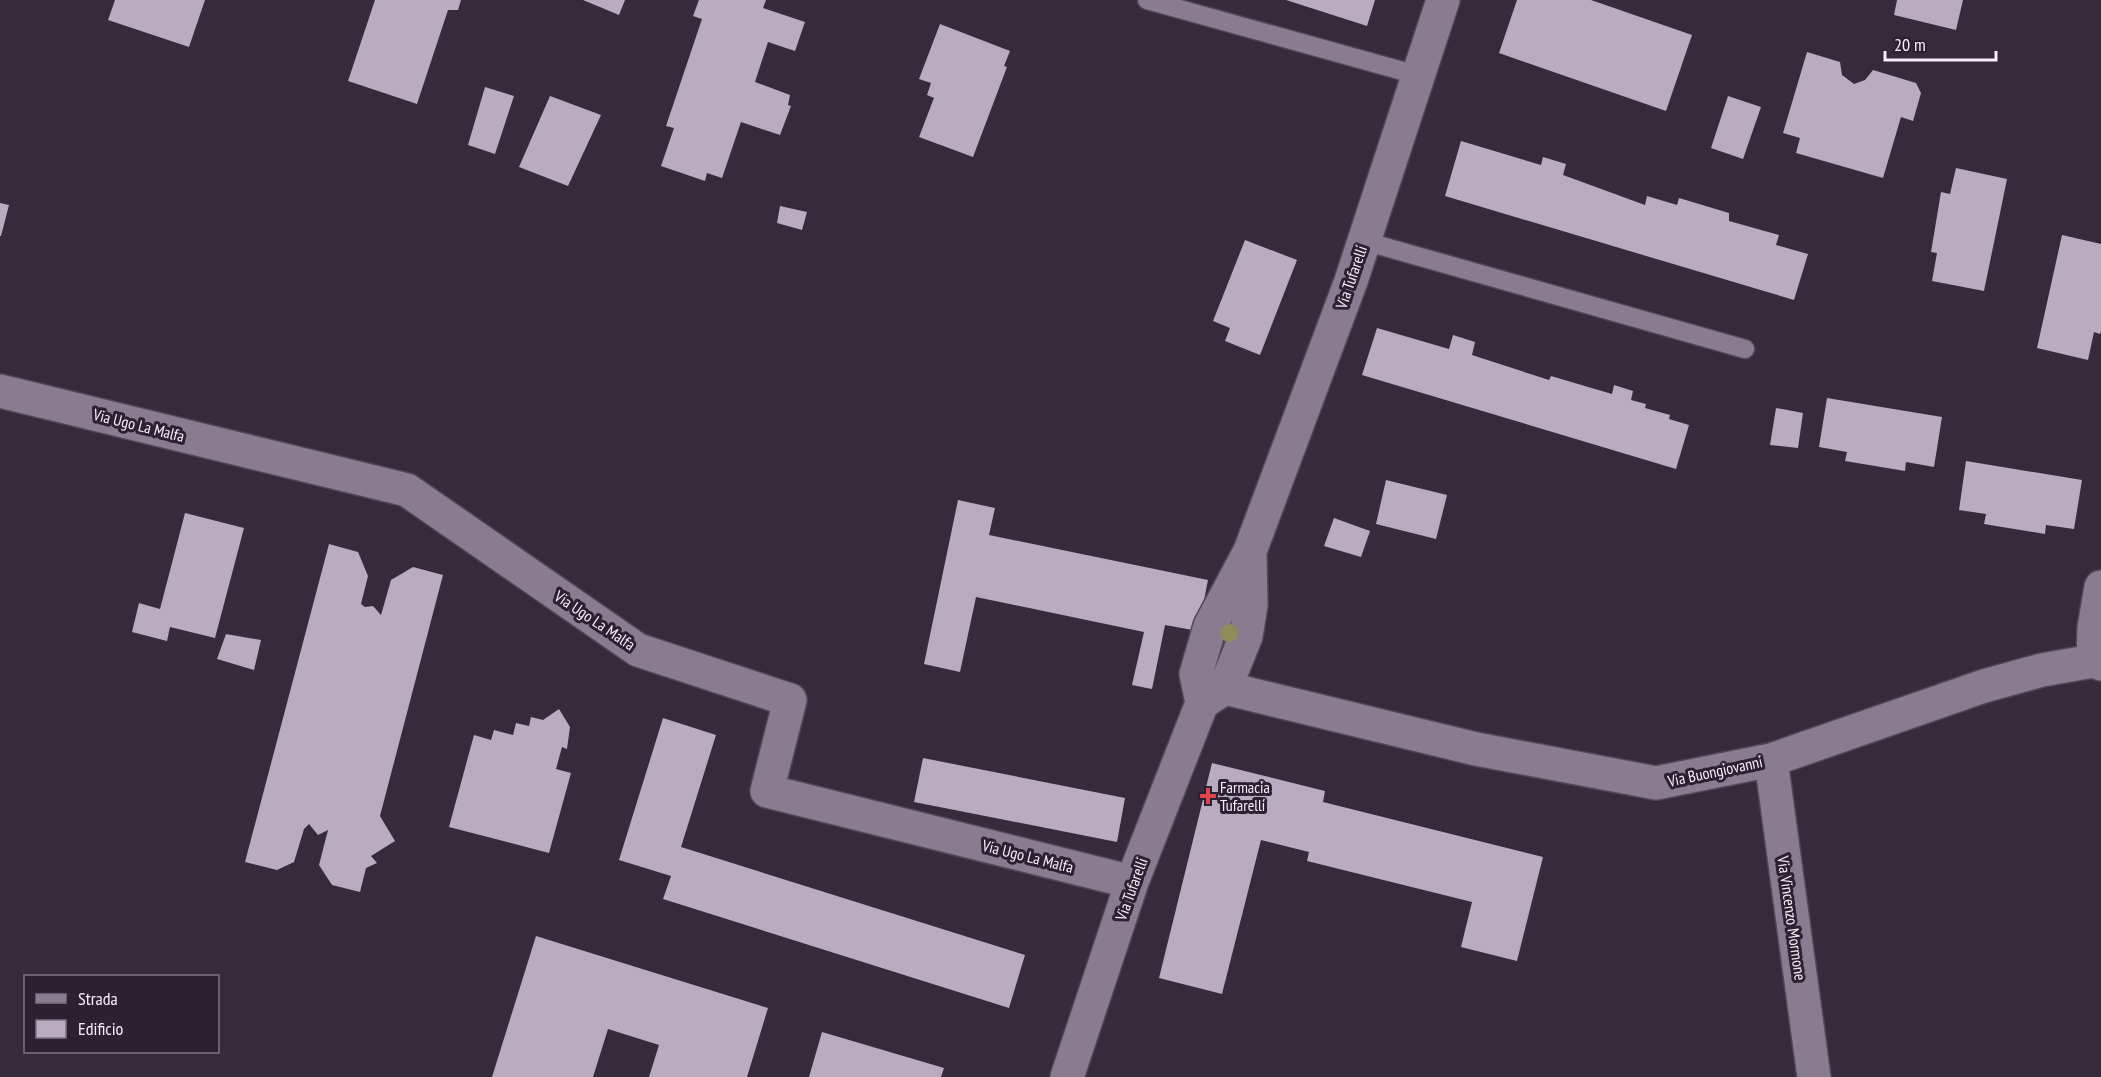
<svg xmlns="http://www.w3.org/2000/svg" width="2101" height="1077" font-family="'PT Sans Narrow',sans-serif">
<style>
.building{fill:#b9acc1}
.lines{fill:none;stroke-linecap:round;stroke-linejoin:round}
.service-casing{stroke:#514856;stroke-width:21}
.minor-casing{stroke:#514856;stroke-width:36}
.service{stroke:#897c90;stroke-width:18}
.minor{stroke:#897c90;stroke-width:33}
.tree{fill:#8e8d58}
.health-dot{fill:#e0444e;stroke:#2b2131;stroke-width:2}
.labels{text-anchor:middle;stroke-width:6;stroke-linejoin:round;paint-order:stroke}
.street-label{font-size:16px;fill:#f7f0fb;stroke:#2b2131}
.poi-label{font-size:16px;fill:#f7f0fb;stroke:#2b2131;text-anchor:start}
</style>
<rect width="100%" height="100%" fill="#352b3b"/>
<!-- building -->
<path class="building" d="M115,0H205L189,47L108,20Z
M375,0H461L458,10H448L417,104L348,81Z
M583,0H625L619,15Z
M699,0H766L763,8L805,22L795,51L768,42L755,82L790,95L788,105L791,106L780,135L741,122L722,178L707,173L705,181L661,166L674,128L666,126L702,19L693,16Z
M1286,0H1375L1367,26Z
M1517,0H1591L1692,35L1666,111L1499,53Z
M1897,0H1963L1956,30L1894,15Z
M940,24L1010,51L1004,66L1007,67L973,157L919,137L934,98L927,95L931,83L919,79Z
M1807,52L1840,62L1842,75L1854,84L1865,80L1873,70L1916,83L1921,93L1913,121L1901,117L1883,178L1796,153L1800,138L1783,133Z
M485,87L514,96L495,154L468,145Z
M550,96L601,115L568,186L519,167Z
M1728,96L1761,107L1743,159L1711,148Z
M1461,141L1541,165L1543,157L1566,164L1563,175L1645,205L1647,196L1677,205L1679,198L1729,213V221L1779,235L1776,245L1808,254L1794,300L1445,196Z
M1956,168L2007,179L1984,291L1932,281L1937,253L1931,252L1941,192L1950,194Z
M0,203L9,205L1,236H0Z
M780,206L807,212L802,230L777,223Z
M2062,235L2101,244V331L2100,334L2094,332L2088,360L2037,348Z
M1245,240L1297,260L1260,355L1225,341L1230,328L1213,321Z
M1377,328L1449,349L1453,335L1475,342L1472,355L1549,380L1551,376L1612,394L1614,385L1633,391L1631,400L1646,404L1645,408L1670,415L1669,419L1689,425L1676,469L1362,375Z
M1827,398L1942,417L1934,467L1906,462L1905,471L1845,461L1847,452L1819,447Z
M1776,408L1803,413L1798,448L1770,445Z
M1966,461L2082,480L2074,529L2046,525L2045,534L1984,524L1986,514L1959,510Z
M1386,480L1447,495L1436,539L1376,524Z
M958,500L995,508L989,535L1208,580L1198,631L1165,625L1152,689L1132,685L1144,632L976,597L960,672L924,664Z
M185,513L244,528L215,638L170,627L167,641L132,632L139,603L160,609Z
M1334,518L1370,531L1361,557L1324,546Z
M329,544L358,552L368,576L361,604L365,607L373,606L381,615L391,580L413,567L443,575L380,816L395,841L371,856L377,863L366,868L360,892L332,885L319,865L328,830L318,835L309,824L304,829L294,862L277,870L245,862Z
M226,634L261,640L254,670L217,659Z
M559,709L570,727L567,749L562,747L556,769L571,773L549,853L449,827L474,735L491,740L494,730L513,735L516,723L529,726L531,717L543,720Z
M663,718L716,735L681,847L1025,955L1009,1008L663,899L671,876L619,860Z
M923,758L1125,798L1117,842L914,802Z
M1212,763L1325,791L1323,802L1543,857L1517,961L1461,947L1472,902L1307,861L1309,852L1261,840L1222,994L1159,978Z
M536,936L768,1008L747,1077H649L659,1045L608,1029L593,1077H492Z
M822,1032L944,1068L941,1077H809Z"/>
<g class="lines">
<defs>
<path id="service" d="M1147,0L1417,75
M1364,241L1745,349"/>
<path id="minor" d="M0,391L407,490L638,650L790,700L767,791L1132,882
M2093,661L2094,628L2101,587
M1225,688L1476,749L1656,783L1771,760L1984,686L2042,670L2093,661L2101,664
M1202,703L1196,674L1210,626L1250,551L1351,281L1443,0
M1771,760L1814,1077
M1067,1077L1132,882L1202,703L1225,688L1246,636L1251,605L1250,555"/>
</defs>
<!-- service casing -->
<use href="#service" class="service-casing"/>
<!-- minor casing -->
<use href="#minor" class="minor-casing"/>
<!-- service -->
<use href="#service" class="service"/>
<!-- minor -->
<use href="#minor" class="minor"/>
</g>
<!-- trees -->
<circle class="tree" cx="1229" cy="633" r="9"/>
<!-- markers -->
<path class="health-dot" d="M1205 787h6v6h6v6h-6v6h-6v-6h-6v-6h6z"/>
<g class="labels">
<!-- street labels -->
<g class="street-label">
<text transform="translate(1351 277) rotate(-71)" y="6">Via Tufarelli</text>
<text transform="translate(139 425) rotate(14)" y="6">Via Ugo La Malfa</text>
<text transform="translate(595 620) rotate(34)" y="6">Via Ugo La Malfa</text>
<text transform="translate(1715 771) rotate(-12)" y="6">Via Buongiovanni</text>
<text transform="translate(1028 856) rotate(14)" y="6">Via Ugo La Malfa</text>
<text transform="translate(1131 889) rotate(-70)" y="6">Via Tufarelli</text>
<text transform="translate(1792 918) rotate(82)" y="6">Via Vincenzo Mormone</text>
</g>
<!-- poi labels -->
<g class="poi-label">
<text x="1220" y="793">Farmacia<tspan x="1220" dy="18">Tufarelli</tspan></text>
</g>
</g>
<!-- legend -->
<rect x="24" y="975" width="195" height="78" fill="#2b2131" stroke="#7d7482" stroke-width="1.5"/>
<rect x="36" y="994" width="30" height="9" fill="#897c90" stroke="#7d7482" stroke-width="1.5"/>
<text x="78" y="1005" font-size="18" fill="#f7f0fb">Strada</text>
<rect x="36" y="1020" width="30" height="18" fill="#b9acc1" stroke="#7d7482" stroke-width="1.5"/>
<text x="78" y="1035" font-size="18" fill="#f7f0fb">Edificio</text>
<!-- scale -->
<path d="M1885 51v9h111v-9" fill="none" stroke="#f7f0fb" stroke-width="3"/>
<text x="1894" y="51" font-size="18" fill="#f7f0fb" stroke="#2b2131" stroke-width="4.5" paint-order="stroke">20 m</text>
</svg>
